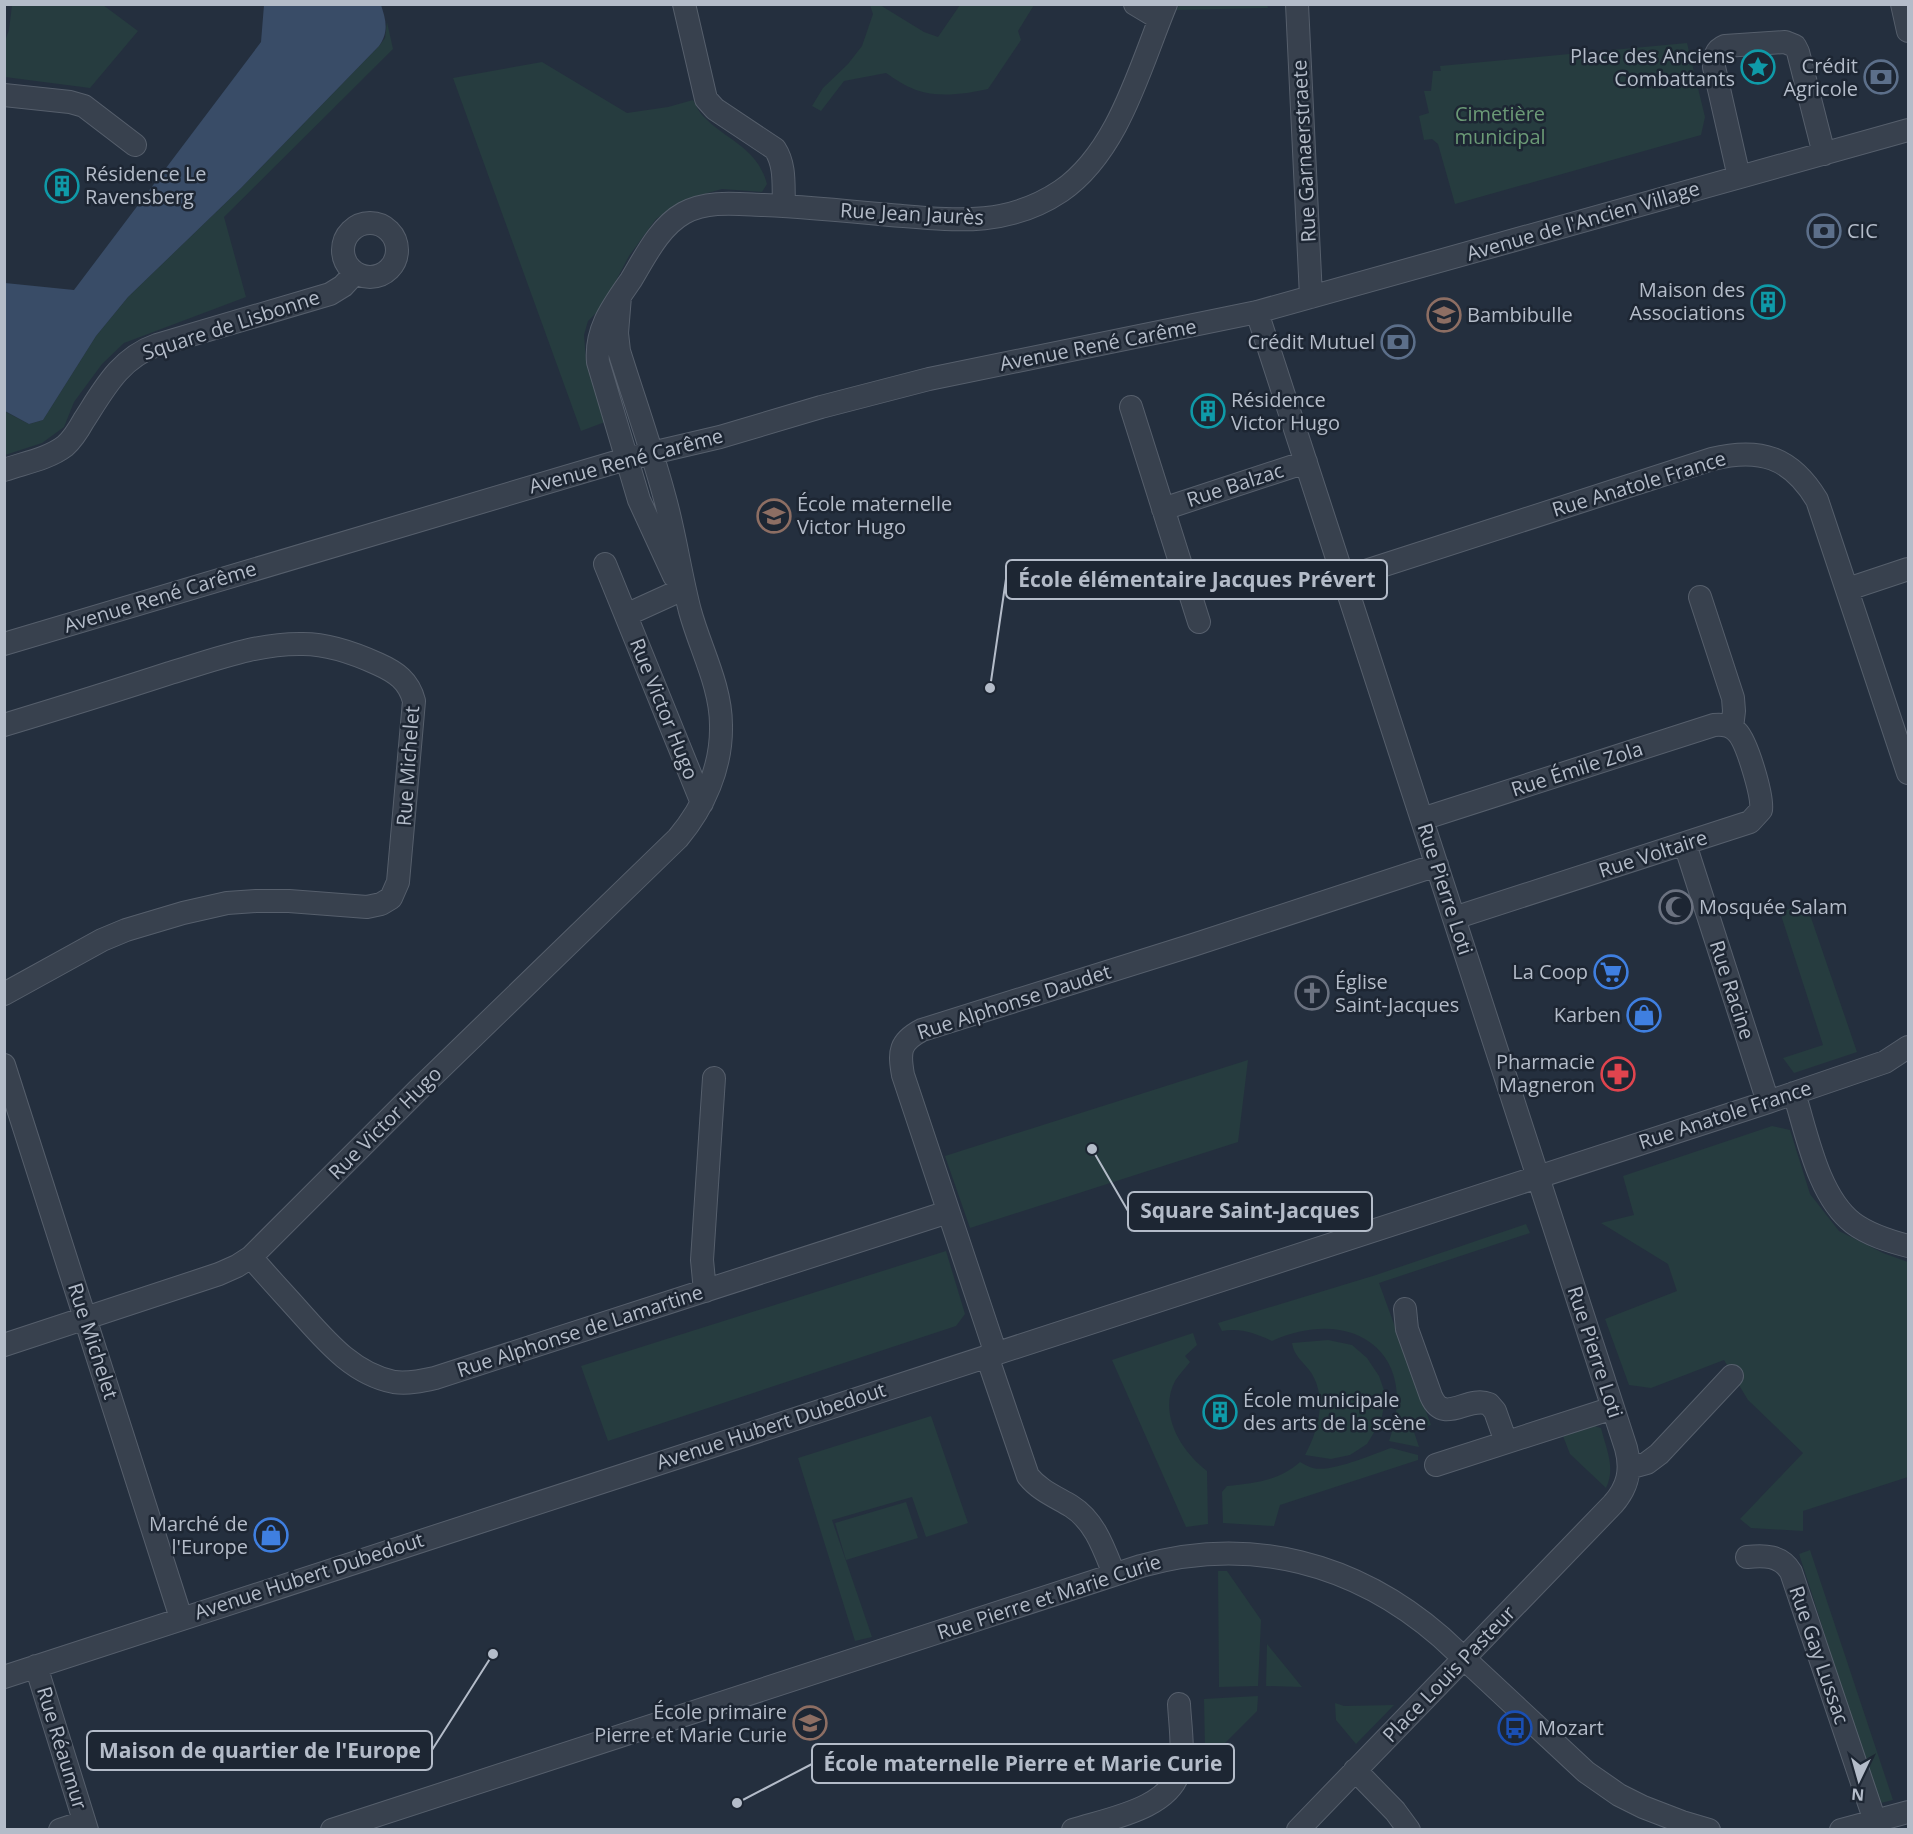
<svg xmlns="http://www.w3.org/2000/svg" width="1913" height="1834" font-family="'Open Sans',sans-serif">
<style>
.green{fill:#263c3f}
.water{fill:#394c67}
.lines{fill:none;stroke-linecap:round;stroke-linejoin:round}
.minor-casing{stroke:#565f6c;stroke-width:24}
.minor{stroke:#38414e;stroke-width:22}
.labels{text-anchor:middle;stroke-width:5;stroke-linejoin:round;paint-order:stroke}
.poi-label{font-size:20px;fill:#b4bcc9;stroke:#1d2633;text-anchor:end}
.park-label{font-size:20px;fill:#6b9a76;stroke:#1d2633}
.street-label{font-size:20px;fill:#b4bcc9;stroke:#1d2633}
.leader{fill:none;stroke:#b4bcc9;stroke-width:2}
.callout-dot{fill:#b4bcc9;stroke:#1d2633;stroke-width:2}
.callout{fill:#1d2633;stroke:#b4bcc9;stroke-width:2}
.callout-label{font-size:21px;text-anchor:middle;font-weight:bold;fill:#b4bcc9}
</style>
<rect width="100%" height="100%" fill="#242f3e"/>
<!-- green -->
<path class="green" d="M1180,4H1267L1268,8L1176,10Z
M12,5H103L138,31L90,88L5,77V41L9,30Z
M870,5H880L924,32L938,37L960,5H1034L1018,31L1021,40L988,89C966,94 937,98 916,90C905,86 895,79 886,73L844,81L821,111L812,106L823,88L848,64L862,46L873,14Z
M387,22L393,49L224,217L246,297L124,343L102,364L74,402L64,427L42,443L5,455L4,411L29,424L43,420L96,336L128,297L241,188L379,46L385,38Z
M1687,43L1705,117L1701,135L1455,204L1438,144L1432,139L1424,140L1419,116L1429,113L1424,91H1431L1433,71H1441L1440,66Z
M542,62L627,113L668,107L693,100C696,105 699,112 703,116C727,141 757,147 767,184L762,192L722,189L686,199L656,219L629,256L602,307L588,321L584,335L586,360L605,422L581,431L453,78Z
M1806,903L1857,1052L1794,1073L1783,1058L1823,1045L1780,912Z
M1248,1060L1238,1142L970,1228L945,1156Z
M1772,1126L1790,1130L1810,1194L1839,1231L1883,1253L1908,1262V1477L1803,1511V1531L1751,1528L1740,1519L1803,1453L1748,1400L1724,1360L1651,1388L1629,1385L1605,1319L1677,1291L1668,1264L1601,1223L1634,1215L1623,1176Z
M1526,1224L1530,1233L1379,1283L1431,1425L1414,1432L1419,1447L1389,1441C1421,1352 1352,1305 1272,1341C1254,1333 1241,1328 1222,1331L1218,1323L1376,1275Z
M946,1251L965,1314L956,1326L608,1441L581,1366Z
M1193,1333L1197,1345L1185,1356L1190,1362C1185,1368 1179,1375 1175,1381C1158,1414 1181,1451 1207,1471L1208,1524L1186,1527L1112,1360Z
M1328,1340L1352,1345L1367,1358L1379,1376L1386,1396L1381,1421L1367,1444L1350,1455L1331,1459L1305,1455C1318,1431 1327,1400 1312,1374C1305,1363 1294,1357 1292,1343Z
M931,1416L968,1523L926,1537L912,1497L832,1520L872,1637L855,1641L798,1458Z
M1594,1426L1601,1428C1606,1449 1616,1467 1606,1488L1570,1454L1563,1436Z
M1391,1448L1418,1455V1460L1280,1505L1274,1526L1223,1523L1222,1492L1227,1486C1254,1483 1279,1481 1300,1462C1304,1464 1309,1467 1313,1468C1331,1473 1373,1454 1391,1448Z
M906,1502L918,1538L846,1560L835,1523Z
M1810,1550L1893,1800L1881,1803C1862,1765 1850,1722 1839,1681C1826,1639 1813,1596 1799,1554Z
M1218,1571H1227L1261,1620L1258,1686L1219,1687Z
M1267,1644L1302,1687L1266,1686Z
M1258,1696L1257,1711L1194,1774L1189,1773V1752L1205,1751L1204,1699Z
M1335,1703L1344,1706L1394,1705L1356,1744L1336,1720Z"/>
<!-- water -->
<path class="water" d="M264,5H381C386,20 389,32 379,46L241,188L128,297L96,336L43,420L29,424L5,411V283L74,290L261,42Z"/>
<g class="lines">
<defs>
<path id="minor" d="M684,4L706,99L715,109L775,149C786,166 783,186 784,206
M1135,4L1160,19
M1297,4L1311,297
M1902,4L1908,31
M4,95L70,102L84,106L135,145
M1739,177L1714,67C1714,58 1715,50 1725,46L1785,42L1795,46L1798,52L1824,154
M343 250a27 27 0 1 1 54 0a27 27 0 1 1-54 0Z
M1257,312L1626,1448C1632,1470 1628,1487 1613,1504L1298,1830
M1131,407L1199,622
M4,470C24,463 48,459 65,446C73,439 79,429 84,420C104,389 120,358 157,345L330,294L343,286L355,273
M1163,509L1306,462
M605,564L702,803
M674,576L639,500L598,362C595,329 613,306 631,280C645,257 659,227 684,213C708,200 737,204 764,205C806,207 848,211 890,215C952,220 1006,228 1061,191C1119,151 1140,66 1166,4
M1344,578L1712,459C1760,447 1791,457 1817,500L1908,773
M1848,589L1908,569
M1700,597L1733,698L1734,711L1732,728
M626,615L681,590
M4,644L626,459L720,437L821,407L929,379L1257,312L1908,130
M4,725C60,708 115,691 170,673C214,660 257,643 303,644C329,644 354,653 378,664C396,672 409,681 414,701L398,882L391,898L381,904L367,907L289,901H256L227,903L183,913L126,930L102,940L4,994
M1422,819L1714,725C1723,724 1731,725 1737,732C1747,742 1763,796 1761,810L1750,822L1454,918
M1685,844L1768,1102
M4,1065L181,1618
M1794,1093C1807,1134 1818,1196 1853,1223C1869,1235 1889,1241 1908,1246
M251,1257C267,1276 284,1294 300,1312C326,1341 353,1374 394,1382C408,1384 422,1381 435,1378L948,1212
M705,1291L702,1260L714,1078
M1405,1309L1407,1329L1431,1396C1444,1426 1467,1395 1489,1404L1495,1411L1506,1442
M4,1345L219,1274L237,1266L251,1257L417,1091L678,838C704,807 722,767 721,725C721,686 700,648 690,611C680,573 675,533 664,495C651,447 634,399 619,351L617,333L620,296
M996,1354L903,1075C899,1052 899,1042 922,1030L1193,945L1437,865
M987,1356L1028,1476C1039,1490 1056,1497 1071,1506C1095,1521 1104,1549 1114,1574
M1436,1465L1613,1408
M1629,1468L1647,1463L1659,1454L1732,1376
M1747,1557C1764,1555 1781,1555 1791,1572L1878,1830
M36,1666L87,1830
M4,1677L1768,1102L1885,1062L1908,1047
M1355,1770L1395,1811L1409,1830
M60,1830L84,1822
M332,1830L1141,1566C1250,1535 1356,1563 1441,1637L1586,1772L1619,1795L1643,1807L1682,1822L1709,1830
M1073,1830C1107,1819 1172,1809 1180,1768C1184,1748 1180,1724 1179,1704
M1841,1830L1908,1812"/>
</defs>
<!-- minor casing -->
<use href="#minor" class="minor-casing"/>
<!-- minor -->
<use href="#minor" class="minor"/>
</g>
<!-- icons -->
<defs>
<symbol id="sight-ring" viewBox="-11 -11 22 22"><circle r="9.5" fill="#1d2633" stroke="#0f9aa8" stroke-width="1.5"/><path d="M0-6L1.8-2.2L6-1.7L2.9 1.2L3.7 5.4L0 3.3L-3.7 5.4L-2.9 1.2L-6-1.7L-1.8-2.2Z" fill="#0f9aa8"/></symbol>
<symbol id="bank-ring" viewBox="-11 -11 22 22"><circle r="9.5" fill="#1d2633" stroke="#5c6f8a" stroke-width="1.5"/><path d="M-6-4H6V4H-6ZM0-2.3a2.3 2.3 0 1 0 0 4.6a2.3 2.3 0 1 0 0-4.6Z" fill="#5c6f8a"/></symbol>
<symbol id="building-ring" viewBox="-11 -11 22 22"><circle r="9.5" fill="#1d2633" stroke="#0f9aa8" stroke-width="1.5"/><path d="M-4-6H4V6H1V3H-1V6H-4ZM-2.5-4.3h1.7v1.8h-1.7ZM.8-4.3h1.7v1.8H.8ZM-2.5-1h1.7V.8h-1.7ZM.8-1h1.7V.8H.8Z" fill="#0f9aa8"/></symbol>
<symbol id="school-ring" viewBox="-11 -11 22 22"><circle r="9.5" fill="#1d2633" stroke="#8d6e63" stroke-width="1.5"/><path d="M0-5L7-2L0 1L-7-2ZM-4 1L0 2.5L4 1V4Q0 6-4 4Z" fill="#8d6e63"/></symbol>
<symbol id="mosque-ring" viewBox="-11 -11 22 22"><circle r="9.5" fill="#1d2633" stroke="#6b7280" stroke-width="1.5"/><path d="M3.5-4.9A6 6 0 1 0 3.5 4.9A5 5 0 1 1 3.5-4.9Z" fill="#6b7280"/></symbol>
<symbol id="supermarket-ring" viewBox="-11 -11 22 22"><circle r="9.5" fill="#1d2633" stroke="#3f7fe0" stroke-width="1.5"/><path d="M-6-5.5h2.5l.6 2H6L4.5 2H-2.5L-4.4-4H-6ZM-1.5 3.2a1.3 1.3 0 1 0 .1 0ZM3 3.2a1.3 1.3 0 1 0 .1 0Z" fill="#3f7fe0"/></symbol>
<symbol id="church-ring" viewBox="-11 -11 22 22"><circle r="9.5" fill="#1d2633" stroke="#6b7280" stroke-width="1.5"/><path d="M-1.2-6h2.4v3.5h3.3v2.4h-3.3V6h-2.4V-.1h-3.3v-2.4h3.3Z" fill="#6b7280"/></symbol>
<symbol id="shop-ring" viewBox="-11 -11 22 22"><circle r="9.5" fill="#1d2633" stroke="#3f7fe0" stroke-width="1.5"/><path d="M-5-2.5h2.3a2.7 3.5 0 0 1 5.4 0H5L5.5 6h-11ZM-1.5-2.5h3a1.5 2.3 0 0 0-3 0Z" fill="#3f7fe0"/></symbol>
<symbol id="pharmacy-ring" viewBox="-11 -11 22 22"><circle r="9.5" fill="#1d2633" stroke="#e0444e" stroke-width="1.5"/><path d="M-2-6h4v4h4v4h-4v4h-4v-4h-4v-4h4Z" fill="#e0444e"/></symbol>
<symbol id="bus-ring" viewBox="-11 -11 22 22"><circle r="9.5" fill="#1d2633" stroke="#1a4fb4" stroke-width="1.5"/><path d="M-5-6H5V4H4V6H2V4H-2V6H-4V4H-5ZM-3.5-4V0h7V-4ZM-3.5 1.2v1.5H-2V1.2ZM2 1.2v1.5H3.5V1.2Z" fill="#1a4fb4"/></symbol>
</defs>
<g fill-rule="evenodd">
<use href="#sight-ring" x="1739" y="48" width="38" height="38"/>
<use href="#bank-ring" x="1862" y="58" width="38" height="38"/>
<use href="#building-ring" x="43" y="167" width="38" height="38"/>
<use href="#bank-ring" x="1805" y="212" width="38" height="38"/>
<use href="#building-ring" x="1749" y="283" width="38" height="38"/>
<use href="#school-ring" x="1425" y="296" width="38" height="38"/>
<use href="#bank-ring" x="1379" y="323" width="38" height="38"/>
<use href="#building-ring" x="1189" y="392" width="38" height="38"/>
<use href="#school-ring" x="755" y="497" width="38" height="38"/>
<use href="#mosque-ring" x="1657" y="888" width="38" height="38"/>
<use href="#supermarket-ring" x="1592" y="953" width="38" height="38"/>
<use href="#church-ring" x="1293" y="974" width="38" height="38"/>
<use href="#shop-ring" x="1625" y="996" width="38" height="38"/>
<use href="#pharmacy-ring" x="1599" y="1055" width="38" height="38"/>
<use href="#building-ring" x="1201" y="1393" width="38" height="38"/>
<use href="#shop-ring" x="252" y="1516" width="38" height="38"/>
<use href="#school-ring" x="791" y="1704" width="38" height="38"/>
<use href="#bus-ring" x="1496" y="1709" width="38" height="38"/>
</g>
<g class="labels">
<!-- poi labels -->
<g class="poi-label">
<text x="1735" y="63">Place des Anciens<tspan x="1735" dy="23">Combattants</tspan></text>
<text x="1858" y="73">Crédit<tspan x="1858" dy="23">Agricole</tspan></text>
<text x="85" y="181" text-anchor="start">Résidence Le<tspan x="85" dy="23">Ravensberg</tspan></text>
<text x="1847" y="238" text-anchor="start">CIC</text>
<text x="1745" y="297">Maison des<tspan x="1745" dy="23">Associations</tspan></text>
<text x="1467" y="322" text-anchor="start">Bambibulle</text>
<text x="1375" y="349">Crédit Mutuel</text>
<text x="1231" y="407" text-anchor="start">Résidence<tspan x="1231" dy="23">Victor Hugo</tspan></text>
<text x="797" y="511" text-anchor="start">École maternelle<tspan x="797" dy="23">Victor Hugo</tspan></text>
<text x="1699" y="914" text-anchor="start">Mosquée Salam</text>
<text x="1588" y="979">La Coop</text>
<text x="1335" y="989" text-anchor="start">Église<tspan x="1335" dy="23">Saint-Jacques</tspan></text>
<text x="1621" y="1022">Karben</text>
<text x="1595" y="1069">Pharmacie<tspan x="1595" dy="23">Magneron</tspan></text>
<text x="1243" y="1407" text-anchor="start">École municipale<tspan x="1243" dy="23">des arts de la scène</tspan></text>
<text x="248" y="1531">Marché de<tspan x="248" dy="23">l'Europe</tspan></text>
<text x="787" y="1719">École primaire<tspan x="787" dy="23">Pierre et Marie Curie</tspan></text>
<text x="1538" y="1735" text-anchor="start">Mozart</text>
</g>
<!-- park labels -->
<g class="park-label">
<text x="1500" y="121">Cimetière<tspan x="1500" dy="23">municipal</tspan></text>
</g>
<!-- street labels -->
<g class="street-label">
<text transform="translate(1304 151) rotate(-93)" y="7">Rue Garnaerstraete</text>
<text transform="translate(912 214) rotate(3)" y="7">Rue Jean Jaurès</text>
<text transform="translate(1583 221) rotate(-16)" y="7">Avenue de l'Ancien Village</text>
<text transform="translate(231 325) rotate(-18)" y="7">Square de Lisbonne</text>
<text transform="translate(1098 345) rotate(-11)" y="7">Avenue René Carême</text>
<text transform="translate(626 461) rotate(-15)" y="7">Avenue René Carême</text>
<text transform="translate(1639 484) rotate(-17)" y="7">Rue Anatole France</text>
<text transform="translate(1235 485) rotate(-18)" y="7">Rue Balzac</text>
<text transform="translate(160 597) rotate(-17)" y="7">Avenue René Carême</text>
<text transform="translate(664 709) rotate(68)" y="7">Rue Victor Hugo</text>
<text transform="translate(408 766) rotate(-86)" y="7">Rue Michelet</text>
<text transform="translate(1577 769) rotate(-18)" y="7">Rue Émile Zola</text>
<text transform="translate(1653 854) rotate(-18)" y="7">Rue Voltaire</text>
<text transform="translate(1445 889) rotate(72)" y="7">Rue Pierre Loti</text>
<text transform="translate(1732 990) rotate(72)" y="7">Rue Racine</text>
<text transform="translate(1014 1002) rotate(-18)" y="7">Rue Alphonse Daudet</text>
<text transform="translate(1725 1115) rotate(-18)" y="7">Rue Anatole France</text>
<text transform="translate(385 1123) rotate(-45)" y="7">Rue Victor Hugo</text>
<text transform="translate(580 1331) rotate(-18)" y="7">Rue Alphonse de Lamartine</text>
<text transform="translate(93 1341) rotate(72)" y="7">Rue Michelet</text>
<text transform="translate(1595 1352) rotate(72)" y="7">Rue Pierre Loti</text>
<text transform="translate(771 1426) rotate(-18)" y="7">Avenue Hubert Dubedout</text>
<text transform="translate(309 1576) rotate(-18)" y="7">Avenue Hubert Dubedout</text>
<text transform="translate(1049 1597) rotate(-18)" y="7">Rue Pierre et Marie Curie</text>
<text transform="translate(1819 1655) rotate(71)" y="7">Rue Gay Lussac</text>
<text transform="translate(1449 1674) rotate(-46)" y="7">Place Louis Pasteur</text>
<text transform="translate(62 1748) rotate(73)" y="7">Rue Réaumur</text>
</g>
</g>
<!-- callouts -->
<path class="leader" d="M990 688L1006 579M1092 1149L1128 1211M493 1654L432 1750M737 1803L812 1764"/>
<g class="callout-dot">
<circle cx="990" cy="688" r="6"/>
<circle cx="1092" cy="1149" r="6"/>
<circle cx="493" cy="1654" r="6"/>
<circle cx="737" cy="1803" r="6"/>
</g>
<g class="callout">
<rect x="1006" y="560" width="381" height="39" rx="6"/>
<rect x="1128" y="1192" width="244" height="39" rx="6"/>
<rect x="87" y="1731" width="345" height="39" rx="6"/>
<rect x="812" y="1744" width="422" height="39" rx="6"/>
</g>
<g class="callout-label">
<text x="1197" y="587">École élémentaire Jacques Prévert</text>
<text x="1250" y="1218">Square Saint-Jacques</text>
<text x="260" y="1758">Maison de quartier de l'Europe</text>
<text x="1023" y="1771">École maternelle Pierre et Marie Curie</text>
</g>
<!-- border -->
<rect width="1913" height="1834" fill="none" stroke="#b4bcc9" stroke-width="12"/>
<!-- north arrow -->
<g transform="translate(1859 1780) rotate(185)" stroke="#1d2633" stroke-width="4.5" paint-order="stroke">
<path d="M0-4.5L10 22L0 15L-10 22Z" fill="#b4bcc9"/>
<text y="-9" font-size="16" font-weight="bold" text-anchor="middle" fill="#b4bcc9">N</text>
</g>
</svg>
